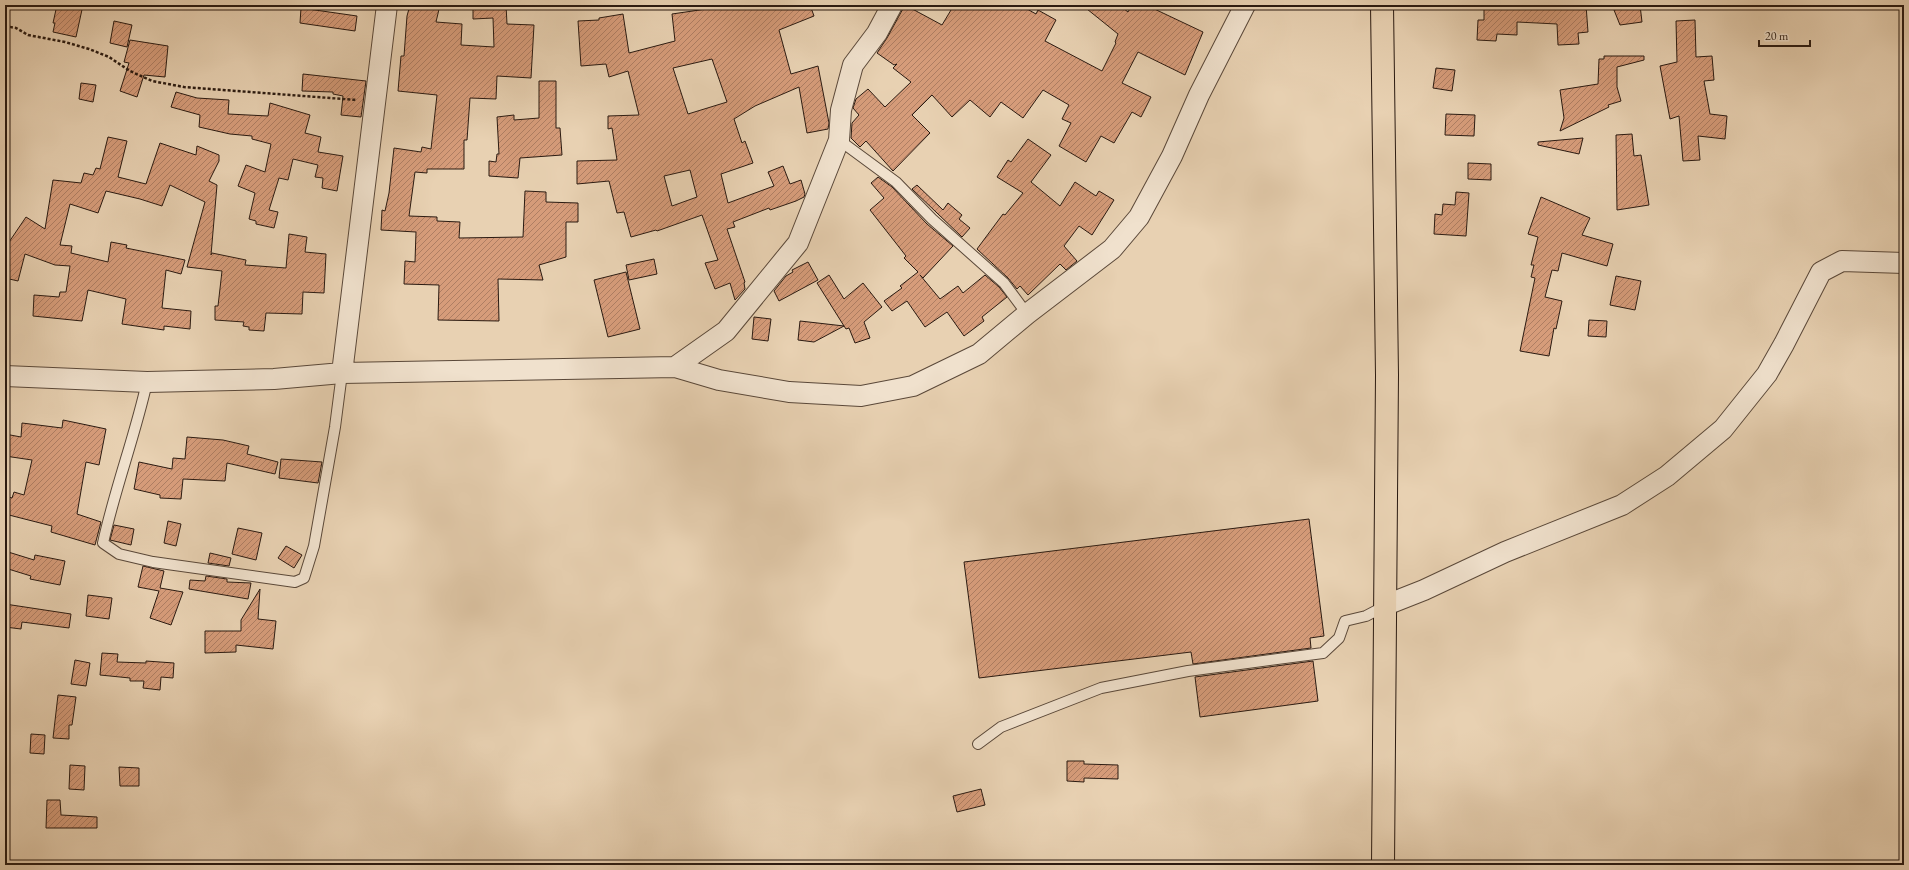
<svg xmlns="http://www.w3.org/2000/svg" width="1909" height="870" font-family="'EB Garamond',serif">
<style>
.building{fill:url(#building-hatch);stroke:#2a1a11;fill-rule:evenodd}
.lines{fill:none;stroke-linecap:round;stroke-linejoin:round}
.lane-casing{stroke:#5a4839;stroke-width:12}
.street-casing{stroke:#5a4839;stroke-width:22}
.primary-casing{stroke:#2a1a11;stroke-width:24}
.path{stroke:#2a1a11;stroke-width:2.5;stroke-dasharray:3 2;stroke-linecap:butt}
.lane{stroke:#f0e1cd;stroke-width:10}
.street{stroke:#f0e1cd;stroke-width:20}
.primary{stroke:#e8d1b2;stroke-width:22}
</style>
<defs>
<pattern id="building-hatch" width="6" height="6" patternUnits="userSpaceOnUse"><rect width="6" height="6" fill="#d69c7a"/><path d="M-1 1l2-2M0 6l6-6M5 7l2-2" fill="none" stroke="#ae7e63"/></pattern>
</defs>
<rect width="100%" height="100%" fill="#e8d1b2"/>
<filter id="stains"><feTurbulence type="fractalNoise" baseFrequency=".005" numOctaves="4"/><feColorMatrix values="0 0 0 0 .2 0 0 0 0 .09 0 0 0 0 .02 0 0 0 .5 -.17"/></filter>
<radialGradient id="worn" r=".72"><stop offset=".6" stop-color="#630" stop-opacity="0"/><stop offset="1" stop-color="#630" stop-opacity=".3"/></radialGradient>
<!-- building -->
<path class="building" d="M57,5H83L76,37L53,32L55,23H53Z
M410,5H440L436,22L462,24L461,45L494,47L493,18L473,19V5H506L507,24L534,25L531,78L497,76L496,99L470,98L467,140H464V169H427V173L415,172L409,216L437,217V221L460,222L459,238L523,237L525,191L546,192V202L578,203V222H566V257L539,265L543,280L498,279L499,321L438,320L439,285L404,284L405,261L415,262L416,232L381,230L382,210L385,211L389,193L394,148L421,152L422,147L431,149L437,95L398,91L401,56H404L407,16Z
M719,5H739V9L755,5H810L814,16L779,30L791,74L818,66L829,123L828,129L807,133L799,87L755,106L734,119L742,143L745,141L753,163L721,174L728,203L774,186L768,172L783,166L790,184L801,180L805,194L804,197L796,201L770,210L769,208L733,222L735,227L727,229L745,282L744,283L745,289L735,300L730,283L715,289L705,263L718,260L702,215L657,231L656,230L631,237L624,212L617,213L609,181L577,184V161L617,160L612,128L608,129V116L639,115L628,71L609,77L606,64L581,66L578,21L599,20V18L623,14L629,53L675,41L672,14L720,7ZM712,59L727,102L688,114L673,68ZM690,170L697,197L672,206L664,176Z
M905,5L942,25L954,5H1020L1036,14L1038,10L1056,20L1045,41L1102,71L1116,43L1115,42L1118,34L1082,5H1119L1128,12L1132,5H1146L1203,32L1185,75L1138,52L1122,83L1151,97L1141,117L1132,112L1114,143L1101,136L1086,162L1059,146L1071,123L1062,119L1069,105L1043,90L1023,118L1001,102L990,117L970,100L952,117L932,95L912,115L930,133L893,171L866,141L860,147L851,138L852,123L859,115L853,108L856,99L868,89L885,107L911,82L893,68L897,64L894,65L877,53L887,38Z
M1484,5H1586L1588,32L1578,33L1579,44L1558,45L1557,24L1517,22V35L1497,34L1496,41L1477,40L1478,20H1484Z
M1612,5H1640L1642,22L1620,25Z
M301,8L357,16L355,31L300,23Z
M1695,20L1696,57L1712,56L1714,80L1704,81L1710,114L1727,116L1725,139L1698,136L1700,160L1683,161L1679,116L1670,119L1660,66L1677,62L1676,21Z
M114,21L132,25L127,47L110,43Z
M130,40L168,46L165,77L144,75L137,97L120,91L129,63L124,62Z
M1604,56H1644V60L1617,67V87L1621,101L1608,105L1609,107L1560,131L1564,118L1560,90L1598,84L1599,59H1604Z
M1436,68L1455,70L1452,91L1433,88Z
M303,74L366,81L361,117L341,115L343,96L333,94V92L302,91Z
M539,81H556V128H560L562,155L520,158L518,178L489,176V161L496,162L497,154H499L497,117L514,115V120L539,118Z
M81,83L96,85L93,102L79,99Z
M176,92L197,98L229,100L228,114L268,116L270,103L310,115L305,133L321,137L318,152L343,156L337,191L322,188L323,178L315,177L318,165L293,159L288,180L279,178L269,210L278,212L274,228L256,224V221L249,219L255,193L238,186L246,165L265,172L271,144L252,139V136L230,134L199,127L200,115L171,107Z
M1446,114L1475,115L1474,136L1445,135Z
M1632,134L1634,156L1641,155L1649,205L1617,210L1616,135Z
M108,137L127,141L118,177L146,184L160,143L196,155L197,146L219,155V161L209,181L217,185L211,255L212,253L246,260L245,265L286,268L289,234L307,237L305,252L326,254L324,293L303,292L302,314L266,313L264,331L249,330V327L243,326L244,322L215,320V306H218L222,271L187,267L205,202L170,185L162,206L140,199L106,191L98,213L70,204L60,245L72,246L71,253L108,262L111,242L127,245L126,248L185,260L181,274L166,270L162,308L191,311L190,329L164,326V330L122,324L126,299L88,290L82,321L33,316L34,295L59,297L60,292H66L70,266L55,265L25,254L18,281L5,278L9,260L5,258V248L26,217L45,229L53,180L81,183L84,173L93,175L96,168L100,169Z
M1583,138L1579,154L1538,145V142Z
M1028,139L1051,155L1031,182L1060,206L1075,182L1096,196L1099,191L1114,200L1092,235L1079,226L1064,246L1077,261L1066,270L1060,264L1028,295L1020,286L1017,289L1008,278L977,249L1003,214L1005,215L1023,193L997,177L1008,160L1011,162Z
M1468,163L1491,164V180L1468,179Z
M878,177L892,187L927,224L953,246L923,278L920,275L940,299L958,286L963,293L985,275L999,287L1007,297L982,317L984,321L964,336L947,312L925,327L907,301L892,311L884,301L902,288L900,286L918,272L904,258L906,256L870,210L884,198L871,183Z
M917,185L943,210L948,203L962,215L959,219L970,228L962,237L912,189Z
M1456,192L1469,193L1466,236L1434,234L1435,214L1442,215L1443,204L1455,205Z
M1541,197L1590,218L1582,235L1613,244L1607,266L1562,253L1558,271L1552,270L1545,297L1562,301L1556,329L1554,328L1549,356L1520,351L1535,278L1531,277L1534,265H1531L1538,237L1528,234Z
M654,259L657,274L629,280L626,265Z
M808,262L818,280L779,301L774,291L786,276L793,272L792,270Z
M626,272L640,329L608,337L594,280Z
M829,275L844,299L863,283L882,307L864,322L870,338L855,343L849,328L846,329L844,326L814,342L798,340L800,321L844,326L817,283Z
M1616,276L1641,281L1635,310L1610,305Z
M754,317L771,319L768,341L752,339Z
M1589,320L1607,321L1606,337L1588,336Z
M63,420L106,429L99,465L86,462L77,514L101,522L95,545L51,532L52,526L5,514V496L12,498L14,492L24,495L32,460L5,456V434L21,437L22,423L62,428Z
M187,437L223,440L249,446L247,454L278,462L275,474L227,463L225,481L183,479L181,499L160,498V495L134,489L139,462L172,469L173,458L185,459Z
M281,459L322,462L318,483L279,478Z
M1309,519L1324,636L1310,638L1311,648L1193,664L1191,652L979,678L964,562Z
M168,521L181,524L176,546L164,543Z
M114,525L134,529L131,545L110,540Z
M238,528L262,533L256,560L232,554Z
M286,546L302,555L294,568L278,558Z
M5,551L34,560L35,555L65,561L60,585L30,579L31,576L5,568Z
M210,553L231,558L229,566L208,563Z
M143,566L164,571L160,588L183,592L171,625L150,618L159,591L138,587Z
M206,576L227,579V582L251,583L248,599L189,589L190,580L205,581Z
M260,589L258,619L276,621L273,649L236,645V652L205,653V631H241V620Z
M88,595L112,598L109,619L86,616Z
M5,604L71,614L69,628L22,622L21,629L5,627Z
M102,653L118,654L117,662L146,663V661L174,663L173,678L161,677L160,690L143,688L144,681H130V678L100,675Z
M75,660L90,663L86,686L71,684Z
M1313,661L1318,701L1200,717L1195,677Z
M58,695L76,697L72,725H69V739L53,738Z
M31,734L45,735L44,754L30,753Z
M1067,761H1084V764L1118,765V779L1084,778V782L1067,781Z
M70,765L85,766L84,790L69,789Z
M119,767L139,768V786H120Z
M981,789L985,805L957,812L953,796Z
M47,800H60L61,815L97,817V828H46Z"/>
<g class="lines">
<defs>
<path id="lane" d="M839,140L896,182L932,219L1004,283L1027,314
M147,382C135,436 115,488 103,543L119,554L153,562L295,582L304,578L314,546L335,427L342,373
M978,744L1001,727L1101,688L1188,671L1323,653L1339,638L1345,621L1366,616L1385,606"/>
<path id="street" d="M675,367L726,331L798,243L839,140L841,110L853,65L877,33L892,5
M342,373L387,5
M5,376L147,382L274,379L342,373L675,367L719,380L789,392L861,396L913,386L979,354L1027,314L1112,249L1139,217L1172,156L1199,95L1245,5
M1386,605L1424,590L1505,552L1622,505L1667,476L1723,429L1767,374L1784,344L1821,272L1842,261L1904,263"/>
<path id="primary" d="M1382,5L1387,375L1383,865"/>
</defs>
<!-- lane casing -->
<use href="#lane" class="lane-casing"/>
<!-- street casing -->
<use href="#street" class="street-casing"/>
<!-- primary casing -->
<use href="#primary" class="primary-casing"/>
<!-- path -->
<path class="path" d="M5,26L16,28L28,35L65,42L89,49L109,57L130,71L152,81L184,87L357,100"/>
<!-- lane -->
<use href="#lane" class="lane"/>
<!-- street -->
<use href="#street" class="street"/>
<!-- primary -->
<use href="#primary" class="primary"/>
</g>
<!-- margin -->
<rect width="1909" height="870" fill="none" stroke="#e8d1b2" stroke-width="20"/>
<rect x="6" y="6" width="1897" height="858" fill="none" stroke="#2a1a11" stroke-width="2"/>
<rect x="10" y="10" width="1889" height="850" fill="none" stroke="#2a1a11"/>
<!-- scale -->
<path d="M1759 40v6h51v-6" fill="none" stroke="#2a1a11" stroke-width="2"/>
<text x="1765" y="40" font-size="12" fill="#2a1a11" stroke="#f0e1cd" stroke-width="3" paint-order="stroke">20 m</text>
<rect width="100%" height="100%" filter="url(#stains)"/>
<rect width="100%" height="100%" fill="url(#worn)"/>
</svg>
